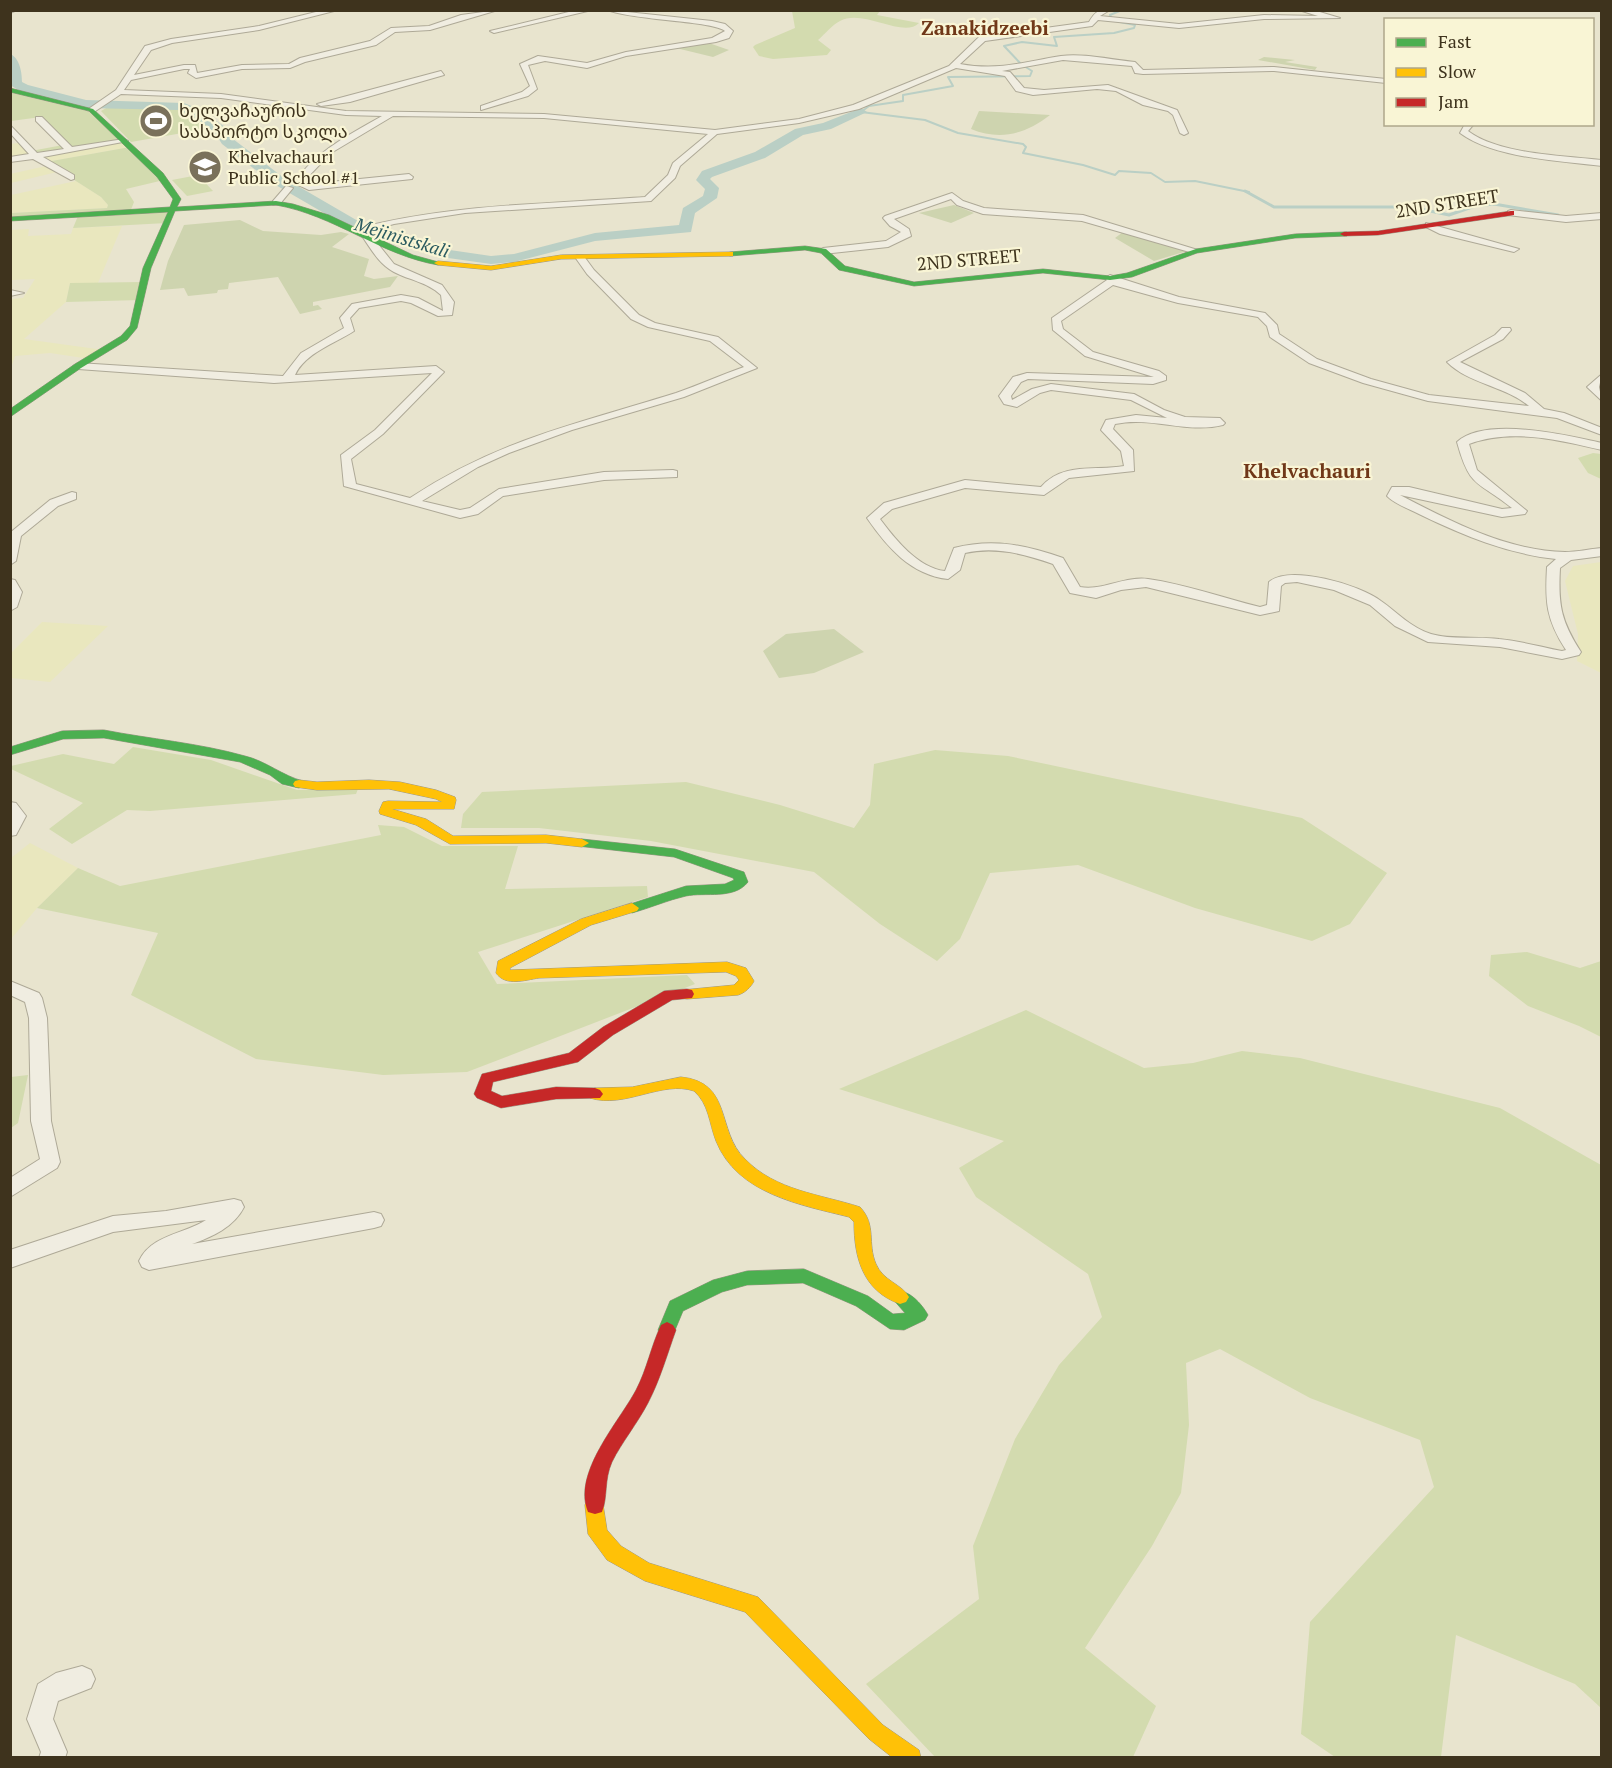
<svg xmlns="http://www.w3.org/2000/svg" width="1612" height="1768" font-family="'PT Serif','Noto Sans Georgian',serif">
<style>
.farmland{fill:#e9e7be}
.green{fill:#d3dbaf}
.cemetery{fill:#ced4af}
.lines{fill:none;stroke-linecap:round;stroke-linejoin:round}
.stream-far1{stroke:#bacfc5;stroke-width:2}
.stream{stroke:#bacfc5;stroke-width:3}
.river{fill:#bacfc5;fill-rule:evenodd}
.street-casing{stroke:#aea997;stroke-width:2}
.fast-casing{stroke:#9d9887;stroke-width:1}
.slow-casing{stroke:#9d9887;stroke-width:1}
.jam-casing{stroke:#9d9887;stroke-width:1}
.street{fill:#f0ede1;fill-rule:evenodd}
.fast{fill:#4caf50;fill-rule:evenodd}
.slow{fill:#ffc107;fill-rule:evenodd}
.jam{fill:#c62828;fill-rule:evenodd}
.labels{text-anchor:middle;stroke-width:4.5;stroke-linejoin:round;paint-order:stroke}
.far-poi-label{font-size:18px;fill:#3e331d;stroke:#f9f5d5;text-anchor:start}
.far-street-label{font-size:18px;fill:#3e331d;stroke:#f9f5d5}
.far-water-label{font-size:18px;font-style:italic;fill:#2b5b60;stroke:#f9f5d5}
.far-quarter-label{font-size:20px;font-weight:bold;fill:#703818;stroke:#f9f5d5}
</style>
<rect width="100%" height="100%" fill="#e8e4ce"/>
<!-- farmland -->
<path class="farmland" d="M124,141L130,147L46,162L35,156L11,160V144L23,142L36,156Z
M51,165L61,171L11,183L10,174Z
M76,181L101,197L108,205L107,208L11,213V195Z
M122,226L98,283H70L66,302L24,339L104,350L90,359L50,353L15,356L11,368V299L23,298L35,279L11,280V230L29,229L28,236L71,234L73,228Z
M1601,562V673L1577,661L1578,634L1565,581L1573,566Z
M42,622L108,626L50,682L11,678V653Z
M30,843L78,868L37,908L11,939V858Z"/>
<!-- green -->
<path class="green" d="M792,11H880L877,15L919,23C903,39 863,8 840,21C832,25 825,34 818,40L831,50L827,55L773,59L759,56L753,47L755,45L795,28Z
M11,92L91,110L124,141L36,156L31,151L63,145L41,117L11,121Z
M108,107L176,109L193,113L211,128L131,142L101,111Z
M130,147L164,180L126,189L134,202L130,212L174,210L167,223L73,228L78,216L11,219V213L107,208L108,205L101,197L46,162Z
M198,175L213,191L187,196L172,180Z
M143,282L140,300L66,302L70,283Z
M1593,453L1601,454V479L1588,473L1578,458Z
M133,747L211,760L297,790L358,789L356,794L150,811L127,810L72,844L49,829L83,803L11,769V766L63,754L114,764Z
M935,750L1008,756L1302,818L1387,873L1350,924L1312,941L1195,908L1078,865L990,873L960,939L937,961L880,924L814,872L651,841L539,828H461L463,814L482,792L686,782L780,805L854,828L870,805L874,764Z
M378,825L404,827L442,846H518L505,889L647,886L648,897L478,952L497,984L687,975L695,984L467,1072L383,1075L256,1059L131,995L158,933L37,908L78,868L120,886L381,835Z
M1527,952L1580,968L1601,961V1037L1579,1026L1528,1006L1489,976L1491,955Z
M1026,1010L1144,1068L1193,1063L1242,1051L1300,1058L1500,1108L1601,1165V1708L1575,1684L1456,1635L1441,1757H1335L1301,1734L1310,1622L1434,1487L1420,1440L1310,1398L1220,1349L1186,1363L1189,1425L1181,1493L1152,1546L1085,1648L1156,1706L1133,1757H935L866,1684L979,1599L973,1546L1015,1439L1059,1365L1102,1317L1088,1274L976,1197L959,1168L1004,1141L839,1089Z
M28,1075L18,1123L11,1128V1077Z"/>
<!-- cemetery -->
<path class="cemetery" d="M706,42L729,50L713,57L676,48Z
M1264,57L1295,60L1285,62L1317,67L1315,70L1258,60Z
M979,111L1050,115C1026,134 1000,141 971,129Z
M954,205L974,213L951,223L919,213Z
M240,220L263,231L321,235L341,232L349,234L332,247L369,259L364,276L374,279L398,276L390,287L313,302V306L318,305L322,309L300,314L278,277L229,283L228,289L218,290L217,293L188,296L184,288L160,290L168,261L184,225Z
M1123,232L1187,251L1154,261L1115,238Z
M834,629L864,652L814,673L779,678L763,651L786,634Z"/>
<g class="lines">
<!-- stream-far1 -->
<path class="stream-far1" d="M1112,19L1110,15L1122,10
M861,112L925,120L958,133L1023,144L1026,147L1023,153L1083,165L1115,175L1119,171L1151,173L1165,182L1195,181L1249,192
M861,112L869,106L903,101V95L953,86L948,77L1030,76L1032,71L1021,64L1004,46L1022,42L1057,46L1054,37L1114,33L1134,28L1135,25L1120,22"/>
<!-- stream -->
<path class="stream" d="M1245,191L1274,207H1411L1449,215L1475,206L1494,204L1558,215"/>
<!-- river -->
<path class="river" d="M10,54C20,58 22,73 22,82L28,85L86,100L184,103L199,109L228,129L233,139L284,178L358,221L443,249L491,256L514,254L595,233L679,225L683,208L703,196L705,189L696,180L702,171L755,152L795,129L823,123L861,108L867,112L831,129L803,135L765,158L712,177L710,179L719,188L717,198L695,213L691,232L595,241L514,262L491,264L441,257L348,227L274,184L222,144C213,127 196,117 178,110L86,108L20,91L10,85Z"/>
<defs>
<path id="street" d="M10,10H17L10,13Z
M324,10H338L259,30L172,43L151,50L134,75L184,65H195L197,73L242,65L289,64L300,58L370,41L391,28L429,26L461,15L498,10L430,30L395,32L376,45L305,62L290,68L242,69L196,78L188,73L190,69H184L131,80L124,90L221,94L346,111L544,114L715,130L799,119L853,105L949,66L979,37L1089,22C1095,12 1097,10 1110,10L1100,16L1179,24L1264,15L1318,16L1299,10H1313L1340,18L1264,19L1179,28L1098,20L1092,26L985,41L960,64C999,71 1023,62 1061,56C1084,53 1112,60 1135,62L1143,70L1274,67L1386,79V83L1274,71L1143,74L1135,73L1132,66L1063,60L1002,71L1010,72L1024,88L1044,90L1108,85L1177,110L1188,133L1184,135L1180,133L1173,115L1168,111L1143,105L1116,91L1097,89L1033,95L1016,91L1005,76L956,68L859,109L799,123L717,134L680,166L675,178L651,201L465,213L394,224L358,234L353,231L355,229C450,204 547,204 645,197L668,175L673,163L708,134L544,118L393,116L331,153L303,182L310,184L409,174L413,177L412,179L309,190L294,183C316,151 349,135 382,116L346,115L221,98L121,94L94,112L87,110L116,90L145,46L171,39L259,26Z
M577,10H592L494,33L490,31Z
M608,10L712,21L725,24L733,31L729,38L716,42L626,56L587,68L545,61L528,65L537,89L528,96L481,110V106L522,92L530,86L520,64L538,56L587,63L626,52L712,38L725,31C715,21 630,20 608,10Z
M441,71L444,75L350,102L321,106L317,104Z
M36,117H42L72,147L124,139L128,141L43,157L74,175V179L71,180L33,159L10,162V157L29,154L10,133V125L37,153L64,149L36,121Z
M1465,124H1474L1468,131C1498,154 1564,156 1602,160V166C1560,161 1493,158 1460,133Z
M286,186L293,188L279,205H273V201Z
M952,193L963,201L984,208L1083,215L1201,251L1193,253L1082,221L983,214L957,205L951,199L894,219L909,229L911,236L888,247L823,254L818,251L823,248L886,241L901,232L890,226L883,218L885,216Z
M1511,210L1566,216L1602,213V219L1566,222L1508,215V211Z
M1426,223L1519,249L1514,252L1440,234L1426,227Z
M364,234H370L394,264L442,285L454,302L452,315L438,316L411,303L401,301L359,308L350,318L354,331C334,344 305,353 295,375L436,366L444,372L383,434L351,459L356,484L410,498C500,439 577,424 676,393C699,385 721,375 744,367L710,341L648,327L631,319L587,274L575,257L577,255H583L594,270L639,315L655,323L718,337L757,368L684,397L572,430L509,453L478,467L422,501L460,510L470,508L499,489L604,472L673,470L677,471V477L604,480L503,496L478,514L460,518L344,486L341,455L375,430L432,373L274,383L78,369L73,366L78,363L283,376L301,353L344,328L340,318L352,304L401,295L418,298L443,311L441,295C427,282 409,280 394,272C379,264 371,249 362,236Z
M1110,275L1179,297L1265,313L1277,325L1279,334L1317,359L1371,379L1429,395L1529,406C1505,386 1469,384 1447,362L1495,335L1502,328H1510L1511,330L1503,339L1460,362L1525,393L1544,409L1564,413L1602,428V435L1557,418L1428,401L1363,383L1309,363L1270,337L1267,326L1258,317L1178,303L1113,285L1061,321L1063,329L1093,352L1159,371L1166,376V380L1153,384L1028,379L1021,382L1011,396L1012,400L1032,389L1051,384L1134,394L1164,410L1185,417L1220,418L1225,423L1223,425C1187,434 1151,416 1115,424L1113,429L1133,450L1134,471L1069,478L1044,495L965,488L892,509L880,519C895,539 918,568 945,571L954,548C993,538 1026,545 1063,558L1080,587C1103,591 1124,576 1148,579C1185,584 1223,598 1260,607L1267,605L1269,582C1290,564 1360,585 1381,601C1397,612 1411,628 1431,634C1451,640 1478,636 1499,639C1520,641 1541,647 1562,651L1566,650C1546,619 1545,602 1547,567L1556,559C1508,554 1462,535 1419,514C1409,509 1395,504 1387,496L1392,487H1409L1502,509L1512,508C1477,480 1470,489 1457,442C1485,416 1567,435 1602,443V450C1559,440 1512,428 1469,444L1477,470L1527,511L1525,514L1502,517L1400,495C1450,521 1507,551 1565,552C1577,552 1589,549 1602,548V556L1571,560L1560,568C1558,605 1561,621 1581,652L1579,655L1562,659L1500,647L1428,642L1395,626L1370,605L1334,590L1297,582L1285,583L1281,586L1279,611L1260,615L1146,587L1121,590L1096,598L1070,593L1053,564C1024,554 995,546 965,553L960,570L948,579C911,575 887,547 867,518L884,503L965,480L1041,487C1062,462 1095,471 1124,466L1121,451L1101,430L1106,420L1136,415L1167,418L1131,400L1051,390L1040,393L1017,407L1004,404L999,396L1013,377L1027,373L1154,377L1085,356L1053,330L1052,318L1107,280L1105,278Z
M10,290L24,293L10,296Z
M1602,374L1599,387L1602,401L1587,387Z
M72,492L76,493V499L58,506L21,536L16,561L10,565L11,532L50,500Z
M10,579L15,580L22,592L17,607L10,611Z
M10,802L16,803L26,816L16,835L10,836Z
M10,981L39,993L42,998L47,1018L51,1121L60,1162L57,1168L10,1197V1178L40,1159L31,1121L29,1018L25,1002L10,995Z
M234,1199L241,1201L244,1207C234,1227 212,1237 192,1244L374,1212L381,1214L384,1220L381,1226L374,1228L149,1270L142,1267L139,1261C151,1235 184,1234 206,1220L113,1232L10,1268V1250L113,1216L166,1211Z
M82,1666L91,1670L95,1679L91,1688L58,1701L53,1719L67,1752L65,1758H39L41,1752L27,1719L38,1684L56,1673Z"/>
<path id="fast" d="M10,88L93,109L163,173L181,199L177,207L276,201L293,204L329,215L413,255L442,263L438,265C380,255 334,215 276,205L175,211L151,268L137,328L127,340L81,368L10,417V409L75,364L121,336L130,326L143,268L168,212L10,221V217L170,207L173,199L157,177L89,111L10,92Z
M1344,232H1347V236L1295,238L1197,253L1132,277L1110,280L1043,273L914,286L839,270L821,253L805,250L730,256L726,254L730,252L805,246L826,249L845,266L914,282L1043,269L1110,276L1127,273L1196,249L1295,234Z
M104,730C150,739 199,743 245,756C266,761 283,776 303,781L305,784L299,788L282,784L270,775L240,762L104,738L63,739L10,755V747L62,731Z
M582,839L675,849L744,872L748,882C734,900 705,892 686,896C668,900 650,908 632,913L625,908L627,905L686,886L725,884L734,880L733,878L674,857L577,846L575,843Z
M804,1269L868,1296L893,1314L905,1313L891,1297L894,1292C907,1287 922,1304 928,1315L925,1320L904,1330L890,1329L856,1306L803,1283L747,1285L722,1292L683,1311L673,1335L667,1338L661,1335L658,1330L670,1301L713,1280L747,1271Z"/>
<path id="slow" d="M730,252H733V256L561,259L491,270L438,265L434,263L438,261L491,266L561,255Z
M299,780L317,782L369,780L400,782L436,790L455,797L456,800L454,809H392L426,819L453,836L546,835L582,839L589,843L582,847L546,843L450,844L416,825L380,814L379,811L383,802L388,801L442,802L436,799L389,789L317,790L295,787L293,784L295,781Z
M632,903L639,908L637,911L591,925L510,968V970L727,962L746,968L754,981C751,987 745,993 738,995L687,999L682,998L680,994L682,990L734,985L739,980L736,976L726,972L539,978C525,980 506,987 496,973L498,961L581,919Z
M681,1077C733,1082 716,1131 745,1159C776,1191 820,1194 860,1207C877,1225 867,1243 876,1264C883,1281 902,1284 909,1297L906,1302L900,1304C863,1291 854,1258 854,1222L849,1217C801,1205 737,1194 716,1141C709,1123 709,1104 694,1091C662,1080 625,1109 590,1098L587,1094L590,1090L595,1088L632,1087Z
M595,1496L602,1498L607,1530L621,1546L649,1563L758,1597L883,1725L919,1750L921,1758H893L869,1739L745,1612L645,1581L607,1560L588,1534L585,1505L588,1498Z"/>
<path id="jam" d="M1511,211H1514V215L1378,235L1344,236L1340,234L1344,232L1378,231Z
M687,989L692,990L694,994L692,998L672,1000L613,1035L578,1062L493,1082L491,1091L502,1096L556,1087L595,1088L600,1090L603,1094L600,1098L556,1099L501,1108L477,1098L474,1094L482,1074L569,1053L603,1027L664,991Z
M667,1322L673,1325L676,1330C667,1355 660,1380 648,1403C637,1424 622,1442 612,1462C604,1480 608,1497 602,1512L595,1514L588,1512C572,1473 619,1422 636,1390C647,1369 651,1346 661,1325Z"/>
</defs>
<!-- street casing -->
<use href="#street" class="street-casing"/>
<!-- fast casing -->
<use href="#fast" class="fast-casing"/>
<!-- slow casing -->
<use href="#slow" class="slow-casing"/>
<!-- jam casing -->
<use href="#jam" class="jam-casing"/>
<!-- street -->
<use href="#street" class="street"/>
<!-- fast -->
<use href="#fast" class="fast"/>
<!-- slow -->
<use href="#slow" class="slow"/>
<!-- jam -->
<use href="#jam" class="jam"/>
</g>
<!-- icons -->
<defs>
<symbol id="stadium-disc" viewBox="-11 -11 22 22"><circle r="9.5" fill="#7a715b" stroke="#f9f5d5"/><path d="M0-5a6.5 5 0 1 0 0 10a6.5 5 0 1 0 0-10ZM-3.5-1.8h7v3.6h-7Z" fill="#fff"/></symbol>
<symbol id="school-disc" viewBox="-11 -11 22 22"><circle r="9.5" fill="#7a715b" stroke="#f9f5d5"/><path d="M0-5L7-2L0 1L-7-2ZM-4 1L0 2.5L4 1V4Q0 6-4 4Z" fill="#fff"/></symbol>
</defs>
<g fill-rule="evenodd">
<use href="#stadium-disc" x="137" y="102" width="38" height="38"/>
<use href="#school-disc" x="186" y="148" width="38" height="38"/>
</g>
<g class="labels">
<!-- far-poi labels -->
<g class="far-poi-label">
<text x="179" y="117">ხელვაჩაურის<tspan x="179" dy="21">სასპორტო სკოლა</tspan></text>
<text x="228" y="163">Khelvachauri<tspan x="228" dy="21">Public School #1</tspan></text>
</g>
<!-- far-street labels -->
<g class="far-street-label">
<text transform="translate(1447 204) rotate(-9)" y="6">2ND STREET</text>
<text transform="translate(969 260) rotate(-5)" y="6">2ND STREET</text>
</g>
<!-- far-water labels -->
<g class="far-water-label">
<text transform="translate(402 238) rotate(17)" y="6">Mejinistskali</text>
</g>
<!-- far-quarter labels -->
<g class="far-quarter-label">
<text x="985" y="35">Zanakidzeebi</text>
<text x="1307" y="478">Khelvachauri</text>
</g>
</g>
<!-- border -->
<rect width="1612" height="1768" fill="none" stroke="#3e331d" stroke-width="24"/>
<!-- legend -->
<rect x="1384" y="18" width="210" height="108" fill="#f9f5d5" stroke="#aea78b" stroke-width="1.5"/>
<rect x="1396" y="38" width="30" height="9" fill="#4caf50" stroke="#aea78b" stroke-width="1.5"/>
<text x="1438" y="48" font-size="18" fill="#3e331d">Fast</text>
<rect x="1396" y="68" width="30" height="9" fill="#ffc107" stroke="#aea78b" stroke-width="1.5"/>
<text x="1438" y="78" font-size="18" fill="#3e331d">Slow</text>
<rect x="1396" y="98" width="30" height="9" fill="#c62828" stroke="#aea78b" stroke-width="1.5"/>
<text x="1438" y="108" font-size="18" fill="#3e331d">Jam</text>
</svg>
